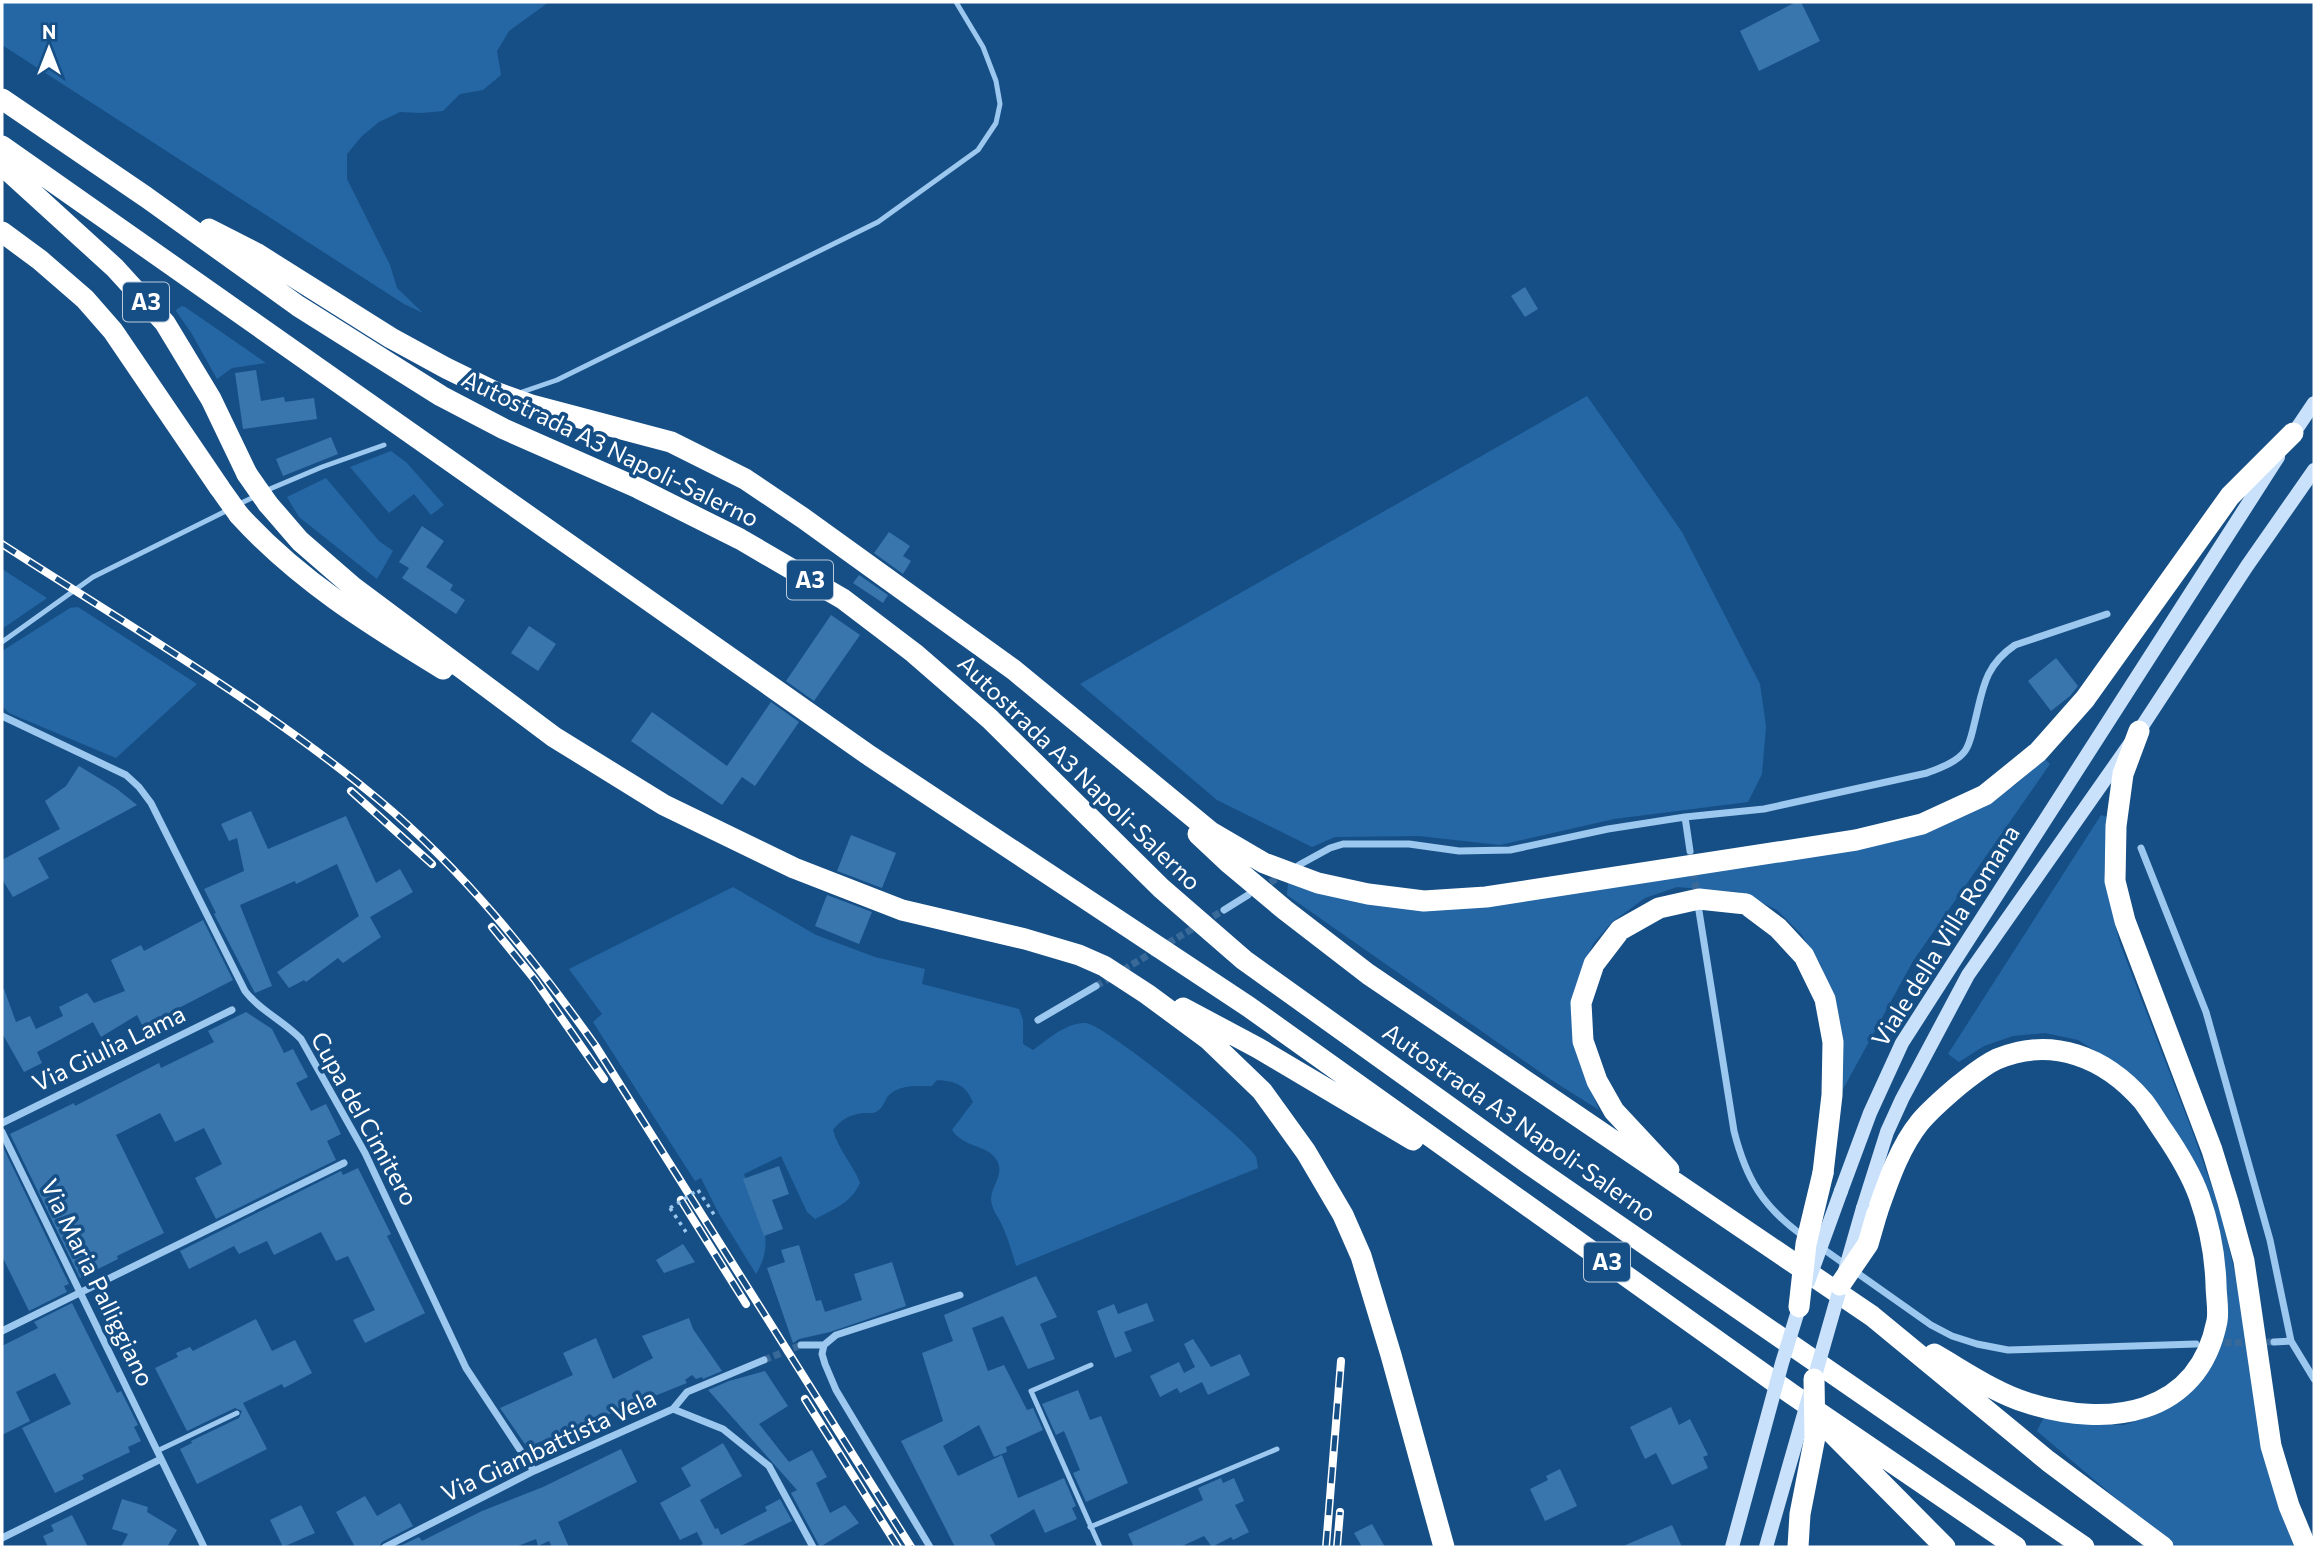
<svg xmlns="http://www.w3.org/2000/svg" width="2316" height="1549" font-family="Commissioner,sans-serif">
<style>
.green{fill:#2567a4}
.building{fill:#3a76ae}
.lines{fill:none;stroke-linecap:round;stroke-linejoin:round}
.minor-tunnel{stroke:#396998;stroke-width:7;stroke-dasharray:7 3.5;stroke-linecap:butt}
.path{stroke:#9cc7ee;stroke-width:3.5;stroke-dasharray:3.5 5;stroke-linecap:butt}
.service{stroke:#9cc7ee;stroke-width:5}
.minor{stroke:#9cc7ee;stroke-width:7}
.secondary{stroke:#c9e1fa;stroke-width:14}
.motorway{stroke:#fff;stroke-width:21}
.rail-casing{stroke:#fff;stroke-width:8}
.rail{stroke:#164f86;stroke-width:5;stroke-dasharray:16;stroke-linecap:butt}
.path-bridge{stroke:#9cc7ee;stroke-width:3.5;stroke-dasharray:3.5 5;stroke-linecap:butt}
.secondary-bridge{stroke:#c9e1fa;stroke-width:14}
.motorway-bridge{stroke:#fff;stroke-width:21}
.labels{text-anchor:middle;stroke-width:7;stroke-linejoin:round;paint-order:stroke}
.shield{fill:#164f86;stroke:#b9cadb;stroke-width:2}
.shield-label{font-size:23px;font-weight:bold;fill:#fff}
.street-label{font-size:24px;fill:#fff;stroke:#164f86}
</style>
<rect width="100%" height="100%" fill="#164f86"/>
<!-- green -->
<path class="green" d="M2,2H549L509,31L497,51L501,75L483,90L460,94L443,111L422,113L400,112L379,122L362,136L347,154V179L390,265L397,288L423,313L404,304L2,45Z
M182,306L185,307L266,363L232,368L217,379L192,334L176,311L177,309Z
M1587,396L1682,532L1760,684L1766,726L1762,774L1748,802L1614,819L1500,845L1419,836L1335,837L1312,847L1217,800L1080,684Z
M391,451L407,463L444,505L431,515L414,494L389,513L350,467Z
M326,478L379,541L393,551L377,579L299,517L287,497Z
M2,569L47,598L2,629Z
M78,607L197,684L116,758L9,713L2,706V651L70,608Z
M2045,759L2050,764L1913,961L1842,1091L1831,998L1821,965L1801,934L1777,910L1739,892L1677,887L1645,898L1612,922L1593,944L1576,986L1572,1023L1580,1064L1599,1110L1550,1079L1287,895L1288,883L1363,902L1411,909L1960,815L2015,785Z
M2101,815L2107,817L2104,873L2119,941L2194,1136L2221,1213L2241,1299L2279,1508L2294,1547H2173L2037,1431L2044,1417L2079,1423L2124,1425L2155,1415L2182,1400L2202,1376L2222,1342L2227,1299L2219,1240L2119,1066L2078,1040L2045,1033L2013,1036L1984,1046L1959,1062L1948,1054Z
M733,887L816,935L875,957L925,969L922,984L1019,1009L1023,1020V1044L1033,1050C1047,1040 1067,1022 1086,1023C1105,1025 1247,1139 1256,1157C1257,1160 1257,1164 1258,1168L1016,1266C1012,1252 1008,1238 1002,1225C998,1216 992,1210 991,1200C991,1185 1006,1174 996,1159C986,1144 964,1148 952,1130L973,1102C966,1085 955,1081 937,1080L932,1086C917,1086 899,1084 888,1096C883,1103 883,1110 873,1113C872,1113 863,1113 862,1113C850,1115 840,1120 833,1130C838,1150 853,1164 860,1183C851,1203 834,1209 815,1219L807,1212L781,1156L744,1174C757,1209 778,1238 756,1274L719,1214L701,1178L695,1181L593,1022L602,1014L569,969Z"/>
<!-- building -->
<path class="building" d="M1796,2H1801L1820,41L1759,71L1740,31Z
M1525,287L1538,309L1525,317L1511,296Z
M256,370L261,401L284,397L285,402L314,398L317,419L243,429L235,373Z
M331,437L338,454L283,476L276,459Z
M422,526L444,541L426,567L453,585L450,590L465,600L456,614L402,578L409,568L399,562Z
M889,532L910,546L903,556L911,561L903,574L874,553Z
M859,575L888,595L883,603L853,583Z
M831,615L860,635L814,701L786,681Z
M529,626L556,644L538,671L511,653Z
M2056,658L2078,686L2070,696L2051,711L2028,681Z
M771,702L799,722L755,786L742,777L722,805L631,741L652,712L727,766Z
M79,766L117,789L137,805L38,858L49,878L13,897L2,879V860L60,829L45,801L66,786Z
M251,811L268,849L346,816L376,883L400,869L413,892L370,917L381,937L343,963L338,958L306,982L304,980L289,988L277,972L359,916L337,864L296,884L295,881L240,905L272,986L255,993L214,914L216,913L204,889L244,871L237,838L229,841L221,824Z
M851,835L896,853L882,888L837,871Z
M827,895L872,912L859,944L815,926Z
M203,920L233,980L173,1011L178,1019L147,1035L137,1015L101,1037L93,1022L37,1052L42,1063L24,1072L2,1033V989H4L16,1022L30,1016L36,1029L63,1016L59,1007L87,993L94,1003L125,991L111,960L141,945L144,951Z
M246,1012L272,1029L284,1053L293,1049L308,1077L296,1083L311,1111L326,1104L341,1134L327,1141L336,1160L216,1219L195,1178L222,1164L204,1128L175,1142L160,1113L116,1135L164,1233L117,1256L118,1259L80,1278L10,1134L74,1103L75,1106L159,1063L161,1068L214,1042L208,1031Z
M2,1145L69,1284L64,1286L67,1292L29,1311L2,1256Z
M779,1166L789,1194L772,1200L783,1229L764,1236L743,1179Z
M358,1168L391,1234L387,1236L425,1313L365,1343L353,1320L375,1310L348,1256L336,1261L321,1232L274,1255L267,1241L239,1254L234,1246L189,1269L180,1251L341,1171L343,1175Z
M683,1244L695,1262L664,1273L656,1260Z
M799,1245L816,1301L821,1300L825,1312L862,1300L854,1274L892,1262L906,1306L830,1332L799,1339L793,1343L767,1268L785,1262L781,1250Z
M1036,1276L1057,1317L1040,1324L1055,1359L1028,1369L1003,1316L972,1328L988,1371L1004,1365L1027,1410L1033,1408L1043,1430L1006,1447L1007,1452L994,1457L979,1425L943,1446L958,1476L1002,1455L1018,1498L1064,1478L1076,1506L1072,1508L1077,1519L1045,1533L1034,1509L990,1535L996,1547H955L901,1441L943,1421L922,1353L953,1341L944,1315Z
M72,1303L117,1393L121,1391L138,1425L134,1427L141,1441L128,1447L130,1452L82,1475L84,1479L55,1493L22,1428L71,1404L55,1373L16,1392L30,1421L2,1435V1346L38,1328L34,1322Z
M1147,1303L1154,1321L1124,1332L1132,1351L1115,1358L1097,1311L1114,1304L1118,1314Z
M689,1318L693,1329L722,1371L703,1379L702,1377L696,1379L692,1375L685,1380L687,1383L527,1447L500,1408L573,1375L563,1353L596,1338L613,1379L653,1358L642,1336Z
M256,1319L272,1351L295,1340L312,1373L284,1388L282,1384L243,1403L267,1449L197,1484L180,1449L192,1443L191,1441L239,1418L242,1411L235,1408L187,1431L155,1368L178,1357L176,1353L190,1347L193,1351Z
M1193,1339L1211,1367L1240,1354L1250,1375L1208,1395L1202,1382L1180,1393L1177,1388L1160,1397L1150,1376L1179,1362L1184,1373L1195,1367L1184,1344Z
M765,1371L788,1406L759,1424L789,1462L812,1450L827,1477L816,1483L830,1513L845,1505L859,1523L820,1547L791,1493L797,1490L708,1390L729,1381Z
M1078,1390L1090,1420L1101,1416L1128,1483L1086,1502L1073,1473L1080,1470L1064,1431L1056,1435L1042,1404Z
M1671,1407L1679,1425L1690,1419L1708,1455L1703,1457L1708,1468L1672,1485L1656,1453L1645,1459L1630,1427Z
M723,1443L742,1476L700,1500L715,1529L718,1528L721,1535L767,1511L765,1507L780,1499L792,1521L739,1547H697L703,1544L697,1532L680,1540L660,1503L691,1486L681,1468Z
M621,1449L637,1482L558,1522L569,1547H552L549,1541L538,1546L536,1539L515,1547H398L419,1537L422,1541L482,1511L543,1487Z
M1560,1469L1577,1506L1545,1521L1530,1489L1548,1480L1546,1476Z
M1221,1478L1223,1483L1234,1478L1244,1501L1235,1505L1249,1532L1233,1540L1231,1537L1212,1547L1204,1536L1180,1547H1134L1128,1534L1203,1500L1198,1488Z
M365,1496L377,1516L400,1503L413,1526L382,1542L379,1547H355L336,1512Z
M122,1499L148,1507L147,1512L177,1530L167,1547H121L128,1534L112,1529Z
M301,1505L315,1533L283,1547L270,1520Z
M72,1515L88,1547H48L43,1536L54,1531L51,1525Z
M1372,1524L1385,1547H1362L1354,1533Z
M1672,1525L1682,1547H1621Z"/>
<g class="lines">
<!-- minor-tunnel -->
<path class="minor-tunnel" d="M1690,851L1697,895
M1261,888L1284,874
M1096,986L1224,910
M2214,1343L2274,1342
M764,1360L801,1345"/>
<!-- path -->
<path class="path" d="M698,1190L715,1216
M670,1208L686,1232"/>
<!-- service -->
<path class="service" d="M522,392L557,380L878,222L978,150L996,123L1000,104L996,81L983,47L956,2
M265,491L322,467L384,445
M237,505L256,496
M2,642L93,577L228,510
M1091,1365L1031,1391L1100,1547
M157,1451L237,1413
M1090,1527L1277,1449"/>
<!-- minor -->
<path class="minor" d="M2,716L126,775L139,787L151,803L245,991C259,1010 284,1021 301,1039L365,1153L466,1368L534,1471
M1685,817L1690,851
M2141,848L2206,1012L2270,1240L2291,1341L2314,1379
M1299,865L1330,848L1343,844H1409L1459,851L1510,850L1608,829L1685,817L1764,809L1927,773C1940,768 1957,762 1965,751C1970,744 1972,733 1974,725C1983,690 1983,667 2015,645L2107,614
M1224,910L1248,895
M1699,911L1734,1131C1746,1179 1763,1207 1803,1236
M1038,1020L1096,986
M2,1123L232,1010
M2,1132L204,1547
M1819,1246L1931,1325L1952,1336L1977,1344L2008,1350L2196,1344
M2,1331L344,1163
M2274,1342L2291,1341
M801,1345H824
M673,1409L723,1429L769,1466L813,1547
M2,1538L161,1459
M385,1547L534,1471L673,1409L687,1392L764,1360
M930,1547L836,1390L825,1364L822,1354L824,1345L836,1335L960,1295"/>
<!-- secondary -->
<path class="secondary" d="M2289,440L2314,403
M1841,1191L1870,1113L1902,1043L2278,457
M1863,1208L1887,1132L1902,1099L1968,975L2139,731L2247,566L2314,470"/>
<!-- motorway -->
<path class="motorway" d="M2,99L146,197L298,306L441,396L504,429L638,488L740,539L843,599L914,653L990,719L1161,888L1244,960L1529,1164L2084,1547
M2,146L870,756L1249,1007L1793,1395L2016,1547
M2,165L115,268L165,323L211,399L247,474
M209,229L256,253L391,338L446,368L495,392L531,405L671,442L745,479L803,518L1014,670L1211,832L1264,863L1318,883L1368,894L1424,901L1486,897L1856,840L1922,824L1985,795L2038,752L2085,699L2230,496L2293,433
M2,232L40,260L85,299L113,331L219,487
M268,504L300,541L353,587L554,737L664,805L794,868L902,910L1025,939L1079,955L1104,966L1147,994L1208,1039L1262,1091L1306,1152L1343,1215L1361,1256L1391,1355L1444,1547
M239,515C298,580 369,624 443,669
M2139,731L2123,774L2116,826L2115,881L2125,921L2212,1150L2228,1202L2244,1261L2271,1446L2289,1506L2306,1547
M1198,834L1230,864L1285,910L1368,974L1872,1316L2048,1461L2163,1547
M1183,1008L1258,1048L1413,1140
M1669,1170L1614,1111L1597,1081L1583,1041L1581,1003L1594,964L1620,930L1659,908L1699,899L1746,904L1778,928L1804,956L1825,999L1833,1042L1832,1095L1823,1173
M1877,1213C1888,1182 1899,1148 1920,1122C1931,1109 1945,1097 1958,1086C1971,1076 1982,1066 1997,1059C2052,1036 2105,1057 2143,1101C2150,1110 2157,1122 2164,1132C2177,1151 2191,1174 2199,1196C2209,1224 2215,1255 2216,1284C2216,1296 2219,1310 2217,1321C2198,1417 2107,1428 2028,1403C1995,1393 1964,1371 1934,1354
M1832,1433L1945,1547"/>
<defs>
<path id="rail" d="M2,544C129,626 262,703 379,800C463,870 532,956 595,1045L911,1547
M351,791L432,864
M492,927L535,980L604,1079
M681,1200L746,1304
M805,1399L898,1547
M1326,1547L1341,1361
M1337,1547L1340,1512"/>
</defs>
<!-- rail casing -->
<use href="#rail" class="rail-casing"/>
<!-- rail -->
<use href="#rail" class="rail"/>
<!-- path-bridge -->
<path class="path-bridge" d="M670,1208L698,1190"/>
<!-- secondary-bridge -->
<path class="secondary-bridge" d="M1808,1282L1841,1191
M1732,1547L1782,1363L1801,1301
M1766,1547L1863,1208"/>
<!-- motorway-bridge -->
<path class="motorway-bridge" d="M247,474L268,504
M219,487L239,515
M1840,1285L1868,1244L1877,1213
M1799,1307L1806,1244L1823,1173
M1798,1547L1800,1514L1815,1437L1814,1379"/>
</g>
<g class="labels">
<!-- shield labels -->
<g class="shield">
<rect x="123" y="282.5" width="46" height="39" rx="5"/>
<rect x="787" y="560.5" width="46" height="39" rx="5"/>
<rect x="1584" y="1242.5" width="46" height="39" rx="5"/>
</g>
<g class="shield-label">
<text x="146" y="310">A3</text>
<text x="810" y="588">A3</text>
<text x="1607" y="1270">A3</text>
</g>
<!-- street labels -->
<g class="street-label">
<text transform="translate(610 449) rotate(26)" y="8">Autostrada A3 Napoli-Salerno</text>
<text transform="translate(1079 773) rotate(44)" y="8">Autostrada A3 Napoli-Salerno</text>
<text transform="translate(1946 936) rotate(-58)" y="8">Viale della Villa Romana</text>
<text transform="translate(109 1049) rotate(-26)" y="8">Via Giulia Lama</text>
<text transform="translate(364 1119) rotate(61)" y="8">Cupa del Cimitero</text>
<text transform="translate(1519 1123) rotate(35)" y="8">Autostrada A3 Napoli-Salerno</text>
<text transform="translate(97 1283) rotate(64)" y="8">Via Maria Palliggiano</text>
<text transform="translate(549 1446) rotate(-25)" y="8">Via Giambattista Vela</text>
</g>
</g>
<!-- border -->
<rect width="2316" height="1549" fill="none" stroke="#ffffff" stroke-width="7"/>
<!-- north arrow -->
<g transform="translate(49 49)" stroke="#164f86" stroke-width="5" paint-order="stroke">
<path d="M0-5L12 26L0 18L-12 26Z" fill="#ffffff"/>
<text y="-10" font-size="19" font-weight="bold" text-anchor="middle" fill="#ffffff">N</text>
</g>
</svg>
